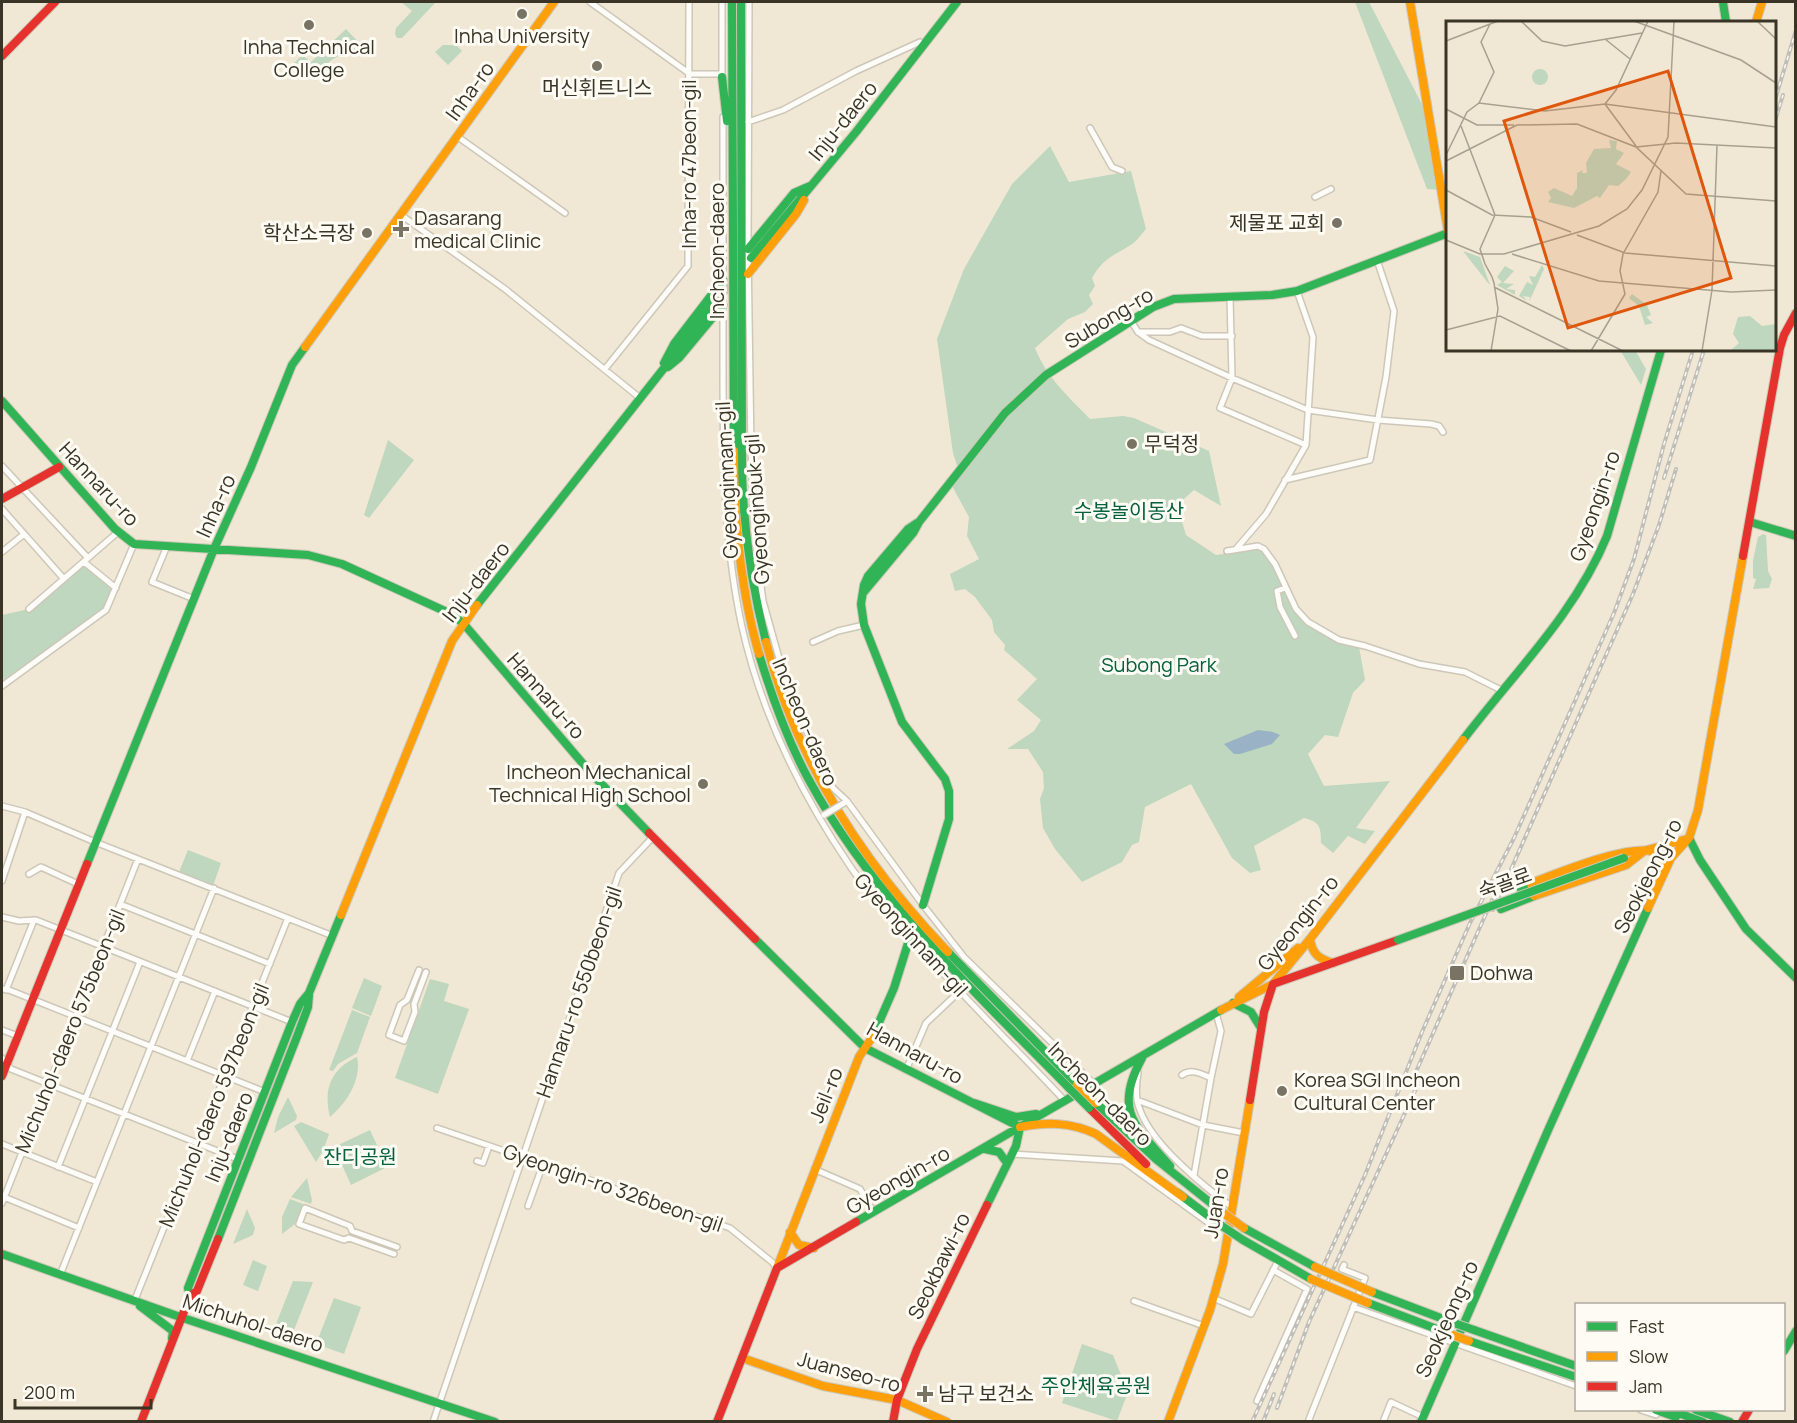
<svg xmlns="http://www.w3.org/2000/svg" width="1797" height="1423" font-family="Manrope,'Noto Sans KR',sans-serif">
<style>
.green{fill:#bed7be}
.water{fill:#9ab2c5}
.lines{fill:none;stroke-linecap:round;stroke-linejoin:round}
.secondary-tunnel{stroke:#cbc4b1;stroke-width:8;stroke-dasharray:8 4;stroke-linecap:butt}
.street-casing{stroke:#cdc7b8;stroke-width:8}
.fast-casing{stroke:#cdc7b8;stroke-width:10}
.slow-casing{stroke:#cdc7b8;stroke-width:10}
.jam-casing{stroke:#cdc7b8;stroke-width:10}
.street{stroke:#fdfcf9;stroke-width:5}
.fast{stroke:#30b455;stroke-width:8}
.slow{stroke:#ff9f0a;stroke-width:8}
.jam{stroke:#e5322d;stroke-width:8}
.rail-casing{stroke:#c0beb9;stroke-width:4}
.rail{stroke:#fdfbf3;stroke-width:1.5;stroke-dasharray:4.5;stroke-linecap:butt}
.street-bridge-casing{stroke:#cdc7b8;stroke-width:8;stroke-linecap:butt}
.fast-bridge-casing{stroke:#cdc7b8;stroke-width:10;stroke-linecap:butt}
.slow-bridge-casing{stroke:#cdc7b8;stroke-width:10;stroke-linecap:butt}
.street-bridge{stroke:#fdfcf9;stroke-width:5}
.fast-bridge{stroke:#30b455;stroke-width:8}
.slow-bridge{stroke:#ff9f0a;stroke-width:8}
.poi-dot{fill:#797363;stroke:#fdfbf3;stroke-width:2}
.labels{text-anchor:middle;stroke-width:6;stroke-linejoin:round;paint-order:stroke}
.poi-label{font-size:20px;fill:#393426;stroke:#fdfbf3;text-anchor:start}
.street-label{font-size:20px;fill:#393426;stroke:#fdfbf3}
.park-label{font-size:20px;fill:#03613e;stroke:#fdfbf3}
.inset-road{fill:none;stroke:#a7a08e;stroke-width:1.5}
.view{fill:#df570d;fill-opacity:0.15;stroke:#df570d;stroke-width:3}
.inset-edge{fill:none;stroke:#393426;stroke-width:3}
</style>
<rect width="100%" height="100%" fill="#f0e8d4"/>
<!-- green -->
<path class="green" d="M401,2H424V3L436,2L402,38H397L395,34L396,28L412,11Z
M1355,2H1369L1428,116L1441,190L1427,189Z
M346,29L364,48V56L348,52L333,59L309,78L294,63L302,55L311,62Z
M443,45H456L462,51L448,65L435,52Z
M1050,146L1069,182L1131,171L1146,229C1141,235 1135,243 1129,246C1111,257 1103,259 1092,278L1095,286L1089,295L1093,304L1085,312L1068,319L1035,348C1047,378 1068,396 1090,419L1123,416L1134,418L1209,451L1221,506L1194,490L1177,505L1186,535L1216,555L1264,549L1285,588L1308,622L1359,647L1365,680L1353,693L1338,737L1325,735L1308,754L1324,786L1390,781L1356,828L1375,831L1365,844L1348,836L1333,853L1321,843C1321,827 1320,822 1304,818L1254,846L1261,870L1250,873L1232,858L1191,784L1145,807L1139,842L1132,845L1122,862L1082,882L1055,849L1043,828L1040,799L1044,788L1043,772L1028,749H1007L1034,731L1041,720L1017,700L1037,679L1004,650L1005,645L994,632L992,620L975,597L965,589L955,591L950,574L979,559L967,536L969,517L952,486L960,475L953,453L937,339L964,269L1012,184Z
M1620,350H1635L1646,369L1641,385Z
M388,440L414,460L369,518L364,515Z
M1763,534L1766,535L1768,571L1772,579L1769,588L1753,589L1756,579L1753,578V560L1758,537Z
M84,562L111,589L103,610L9,678L2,681V615L29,609Z
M188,850L221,863L213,886L179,872Z
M364,978L382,986L371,1016L352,1008Z
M430,979L449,984L444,1001L469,1009L438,1094L395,1078Z
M352,1010L370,1017L357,1053L338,1064L333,1071L329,1070Z
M357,1057C362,1079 347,1103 330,1117C323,1089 331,1069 357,1057Z
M288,1097L297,1116L296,1120L274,1133L278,1117Z
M301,1122L329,1134L323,1151L316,1162L294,1126Z
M370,1130L387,1167L351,1185L334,1147Z
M307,1178L312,1200L311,1204L291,1197Z
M290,1199L303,1204L295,1224L282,1234V1217Z
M247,1209L255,1228L253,1235L233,1244Z
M253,1260L267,1266L258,1291L243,1285Z
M293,1281L313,1282L294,1330L276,1324Z
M334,1298L361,1307L344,1354L316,1344Z
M1082,1344L1113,1355L1128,1392L1117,1421L1062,1403Z"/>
<!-- water -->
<path class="water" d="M1258,730L1273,732L1280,735L1272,744L1240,754H1234L1224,744Z"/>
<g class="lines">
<!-- secondary-tunnel -->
<path class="secondary-tunnel" d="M717,301L734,279"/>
<defs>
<path id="street" d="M590,2L690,74H722
M722,2V78
M749,2L748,249L751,450L754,532L763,601L782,669L812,744L833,788L847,801L923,905L964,957L1094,1084
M723,117C723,200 723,282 723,365C723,453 723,540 742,627C761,712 801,794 850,866C863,886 881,903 896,921C949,983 1009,1041 1065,1101
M748,122L783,110L856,71L920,42
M1090,128L1112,167L1122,171
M458,137L565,213
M1315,197L1331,189
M401,215L505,289L640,398
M1230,297L1232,378L1220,408L1306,445
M1131,321L1138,332L1149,340L1232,378L1308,410L1378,420L1431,424L1439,426L1443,432
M1138,332H1170L1181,328L1202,336H1232
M605,369L688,266L689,2
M2,466L88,558
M1285,480L1370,460L1386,377L1394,311L1377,260
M2,509L64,579
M167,546L152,582L194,599
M1236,549L1266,514L1306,445L1313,337L1297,291
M1227,551L1258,546L1264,549L1275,564L1296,609L1308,622L1339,640L1365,646L1419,664L1465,672L1501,690
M2,552L23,535
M84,562L116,588
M1285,588L1277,591L1280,607L1295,636
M29,609L118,532
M813,642L838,631L864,625
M2,686L106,610L134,544
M2,806L25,812L95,842L333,936
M29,874L41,867L78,884
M2,881L25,812
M120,904L270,964
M2,917L19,921L36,920L292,1022
M419,970L407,1000L400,1005L389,1035L404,1041L415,1012L414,1004L426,972
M2,989L9,990L265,1092
M6,990L34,920
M2,1030L18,1036
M2,1058L11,1069L240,1160
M187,1061L215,991
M906,1070L926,1023L960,991
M1138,1073C1136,1085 1135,1099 1140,1110C1152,1144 1203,1186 1232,1207
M1182,1075C1191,1068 1202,1074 1211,1078L1194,1175
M1211,1078L1221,1031L1216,1013
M1137,1100L1203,1125L1244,1133
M437,1128L730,1228L772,1262L777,1268
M2,1144L97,1182
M1012,1154L1123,1161L1213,1226
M477,1161L483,1163L489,1146
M58,1167L140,962
M814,1169L860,1189L874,1213
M4,1197L79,1228
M2,1203L138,859
M528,1206L543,1164
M394,1254L349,1238L344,1240L299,1224L305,1208L350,1226L352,1231L397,1247
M60,1275L214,888
M1213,1298L1251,1314L1278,1261
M1134,1301L1204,1326
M134,1302L288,918
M1353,1307L1576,1386
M1257,1401L1307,1289L1273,1270
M1641,1410L1656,1415
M433,1422L619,873L653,837
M1308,1422L1365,1278L1342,1269L1344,1265
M1383,1422L1391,1402L1423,1417"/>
<path id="fast" d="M732,2L734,451
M741,2L742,475C744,532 752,587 766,642
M1723,2L1726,22
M722,77L727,121
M748,249L794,193L810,186
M751,258L856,132L957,2
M664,363L674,344L723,280
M668,367L679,358L723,305
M2,401L115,529L134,544L308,555L342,564L449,613L463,623L590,772L649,833
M1750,522L1796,536
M917,523L908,529L868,576L864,585L861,604L864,625L902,722L945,779L949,791V819L923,905
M863,593L913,533L919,522L1005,413L1046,375L1153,307L1174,299L1272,295L1297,291L1448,233
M477,605L717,301
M759,654C772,697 787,740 809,780C873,898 976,993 1069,1088
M1463,740C1513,674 1575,614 1607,536L1661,350
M1689,838L1700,860L1746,929L1796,978
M87,864L214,549L251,467L292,365L305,347
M1510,885L1520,887L1531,883
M1501,909L1534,896
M755,939L865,1048L1020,1127L1016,1146L987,1205
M948,952L1077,1084
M1233,1003L1251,1012L1261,1028
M873,1036L894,988L910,937
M1142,1058C1113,1111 1135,1126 1170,1166
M974,1103L1016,1117L1036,1114
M1096,1103L1157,1160L1222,1212
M985,1149L999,1152L1007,1163
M1178,1193L1219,1224
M856,1222L1221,1010
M1244,1228L1315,1267
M218,1239L298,1034L308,1007L309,995
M1243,1240L1311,1279
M2,1254L183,1318L495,1422
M1372,1292L1454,1323
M190,1296L188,1288L292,1022L300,1004L309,993L341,915
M1368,1303L1450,1334
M140,1306L173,1331L172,1338
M1474,1330L1576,1366
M1469,1341L1576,1377
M1784,1351L1796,1331
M1656,1410L1676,1417
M1670,1410L1703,1422
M1696,1410L1730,1422
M1421,1422L1549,1128L1648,908"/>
<path id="slow" d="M1410,2L1448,231
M1756,22L1762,2
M748,274L796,214L804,200
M305,347L554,2
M734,451C734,519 740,588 759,654
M766,642C796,762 864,864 948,952
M1647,850L1687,839
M1644,851L1626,865L1534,896L1531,883C1554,875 1638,839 1658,854C1663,858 1664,865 1665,871
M1648,908L1671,858L1689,838L1698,810L1743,556
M341,915L452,641L477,605
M1310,939C1312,954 1319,959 1333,963
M1239,997L1298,948
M1221,1010L1273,984L1310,939L1463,740
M1020,1127C1048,1122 1070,1122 1096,1134L1183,1197
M790,1232L799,1245L814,1248
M777,1268L859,1057L873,1036
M742,1358L823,1386L897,1400L947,1422
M1168,1422L1210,1310L1223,1264L1250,1100"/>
<path id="jam" d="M2,56L55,2
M2,499L59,467
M1743,556L1780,348L1784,335L1796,313
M649,833L755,939
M2,1076L87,864
M1250,1100L1264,1012L1273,984L1398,940
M1089,1108L1146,1164
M141,1422L190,1296L197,1291L218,1239
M717,1422L777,1268L856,1222
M893,1422L897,1400L917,1349L987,1205
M1742,1422L1749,1410"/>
</defs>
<!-- street casing -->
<use href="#street" class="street-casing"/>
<!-- fast casing -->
<use href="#fast" class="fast-casing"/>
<!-- slow casing -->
<use href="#slow" class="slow-casing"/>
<!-- jam casing -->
<use href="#jam" class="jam-casing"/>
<!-- street -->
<use href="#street" class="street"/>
<!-- fast -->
<use href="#fast" class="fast"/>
<!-- slow -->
<use href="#slow" class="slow"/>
<!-- jam -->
<use href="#jam" class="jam"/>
<defs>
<path id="rail" d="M1774,103L1796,30
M1774,124L1783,95
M1664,478L1704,350
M1493,910L1633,594L1659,525L1676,469
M1411,1083L1492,900
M1277,1408L1309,1322L1421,1078
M1252,1422L1365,1175L1422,1032L1470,923L1514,838L1614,613L1634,559L1664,444L1693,350
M1263,1422L1274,1394"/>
</defs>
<!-- rail casing -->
<use href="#rail" class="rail-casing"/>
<!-- rail -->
<use href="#rail" class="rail"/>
<defs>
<path id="street-bridge" d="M824,815L844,803"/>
<path id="fast-bridge" d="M1398,940L1624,858
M1069,1088L1089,1108
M1219,1224L1243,1240
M1454,1323L1474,1330"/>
<path id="slow-bridge" d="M1077,1084L1096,1103
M1222,1212L1244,1228
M1315,1267L1372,1292
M1311,1279L1368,1303
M1450,1334L1469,1341"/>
</defs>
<!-- street-bridge casing -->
<use href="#street-bridge" class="street-bridge-casing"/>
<!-- fast-bridge casing -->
<use href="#fast-bridge" class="fast-bridge-casing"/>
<!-- slow-bridge casing -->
<use href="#slow-bridge" class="slow-bridge-casing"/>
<!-- street-bridge -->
<use href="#street-bridge" class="street-bridge"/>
<!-- fast-bridge -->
<use href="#fast-bridge" class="fast-bridge"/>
<!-- slow-bridge -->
<use href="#slow-bridge" class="slow-bridge"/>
</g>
<!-- markers -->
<g class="poi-dot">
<circle cx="522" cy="14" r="6"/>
<circle cx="309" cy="25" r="6"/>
<circle cx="597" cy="66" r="6"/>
<circle cx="1337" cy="223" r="6"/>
<path d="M398 220h6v6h6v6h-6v6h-6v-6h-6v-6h6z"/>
<circle cx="367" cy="233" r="6"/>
<circle cx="1132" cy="444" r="6"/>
<circle cx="703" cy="784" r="6"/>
<rect x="1449" y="965" width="16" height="16" rx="3"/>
<circle cx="1282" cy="1091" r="6"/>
<path d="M922 1385h6v6h6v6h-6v6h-6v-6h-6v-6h6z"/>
</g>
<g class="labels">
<!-- poi labels -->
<g class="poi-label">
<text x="522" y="43" text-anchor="middle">Inha University</text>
<text x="309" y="54" text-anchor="middle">Inha Technical<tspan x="309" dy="23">College</tspan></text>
<text x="597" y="95" text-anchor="middle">머신휘트니스</text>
<text x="414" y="225">Dasarang<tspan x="414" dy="23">medical Clinic</tspan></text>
<text x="1325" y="230" text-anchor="end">제물포 교회</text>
<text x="355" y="240" text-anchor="end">학산소극장</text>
<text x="1144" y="451">무덕정</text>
<text x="691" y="779" text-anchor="end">Incheon Mechanical<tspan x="691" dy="23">Technical High School</tspan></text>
<text x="1470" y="980">Dohwa</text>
<text x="1294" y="1087">Korea SGI Incheon<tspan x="1294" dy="23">Cultural Center</tspan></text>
<text x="938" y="1401">남구 보건소</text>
</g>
<!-- street labels -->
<g class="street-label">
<text transform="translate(470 91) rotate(-54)" y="7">Inha-ro</text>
<text transform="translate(843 121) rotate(-51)" y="7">Inju-daero</text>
<text transform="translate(689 164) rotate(-90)" y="7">Inha-ro 47beon-gil</text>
<text transform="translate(717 251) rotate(-90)" y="7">Incheon-daero</text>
<text transform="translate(1109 318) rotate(-31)" y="7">Subong-ro</text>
<text transform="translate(727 480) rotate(-93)" y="7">Gyeonginnam-gil</text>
<text transform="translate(99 484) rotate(47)" y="7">Hannaru-ro</text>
<text transform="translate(216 506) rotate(-66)" y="7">Inha-ro</text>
<text transform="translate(1595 506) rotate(-71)" y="7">Gyeongin-ro</text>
<text transform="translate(757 509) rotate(-94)" y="7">Gyeonginbuk-gil</text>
<text transform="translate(476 582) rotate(-52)" y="7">Inju-daero</text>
<text transform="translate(546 696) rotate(49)" y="7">Hannaru-ro</text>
<text transform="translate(805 722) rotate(67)" y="7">Incheon-daero</text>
<text transform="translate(1648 876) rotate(-63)" y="7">Seokjeong-ro</text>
<text transform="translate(1505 883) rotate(-20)" y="7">숙골로</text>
<text transform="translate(1298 923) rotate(-51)" y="7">Gyeongin-ro</text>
<text transform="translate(911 935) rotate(48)" y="7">Gyeonginnam-gil</text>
<text transform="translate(579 992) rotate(-71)" y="7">Hannaru-ro 550beon-gil</text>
<text transform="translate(70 1031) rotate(-68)" y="7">Michuhol-daero 575beon-gil</text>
<text transform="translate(915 1053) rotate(29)" y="7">Hannaru-ro</text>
<text transform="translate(1100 1094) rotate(45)" y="7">Incheon-daero</text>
<text transform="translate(826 1095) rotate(-68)" y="7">Jeil-ro</text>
<text transform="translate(214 1105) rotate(-68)" y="7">Michuhol-daero 597beon-gil</text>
<text transform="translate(229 1137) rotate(-68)" y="7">Inju-daero</text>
<text transform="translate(898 1180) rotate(-30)" y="7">Gyeongin-ro</text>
<text transform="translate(613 1188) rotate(19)" y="7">Gyeongin-ro 326beon-gil</text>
<text transform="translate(1216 1203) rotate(-81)" y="7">Juan-ro</text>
<text transform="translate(939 1266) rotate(-64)" y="7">Seokbawi-ro</text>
<text transform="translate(1447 1319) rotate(-66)" y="7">Seokjeong-ro</text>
<text transform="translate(253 1323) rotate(18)" y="7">Michuhol-daero</text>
<text transform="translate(849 1372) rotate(15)" y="7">Juanseo-ro</text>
</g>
<!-- park labels -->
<g class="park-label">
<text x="1129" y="518">수봉놀이동산</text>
<text x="1159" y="672">Subong Park</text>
<text x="360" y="1164">잔디공원</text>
<text x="1096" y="1393">주안체육공원</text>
</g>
</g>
<!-- overview -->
<g transform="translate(1446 21)">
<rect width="330" height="330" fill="#f0e8d4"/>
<path d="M86 56a8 8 0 1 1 16 0a8 8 0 1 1-16 0ZM163,119L171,120L170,128L178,132L170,143L185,151L180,158L172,165L163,164L154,177L151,175L128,187L102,181L105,177L102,171L108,167L126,175L131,167V152L137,149L136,152H141L140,142L148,128L165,127ZM17,230L34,236L44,264L42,262ZM96,244L98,248L83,281L84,276L77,275L81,280L73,275L81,261L87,264L83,255L89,256ZM59,245L68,250L57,262L68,263L60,268L69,269V274L51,264L56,261L51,256ZM186,273L201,284L205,294L200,296L207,302L199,304L193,285L183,277ZM304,295L316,305L330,303V330H284L293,322L287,313L292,296Z" fill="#bed7be"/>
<path class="inset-road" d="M75,0L96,20L119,25L196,12M188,0L295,39L330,62M311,0L330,18M159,18L184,38M0,20L52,0M33,82L48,51L35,21L44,3M159,83L170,69L202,0M159,83L190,125M0,88L31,104H68M15,105L49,194L34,228L39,243M190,126L230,122L330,127M0,134L21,91L33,82L99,90L159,83L330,106M0,140L71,104L131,103L190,126L240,173L330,180M0,169L46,194L85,196L125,211M131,214L179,232L330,245M0,219L34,233H58L153,205L181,188L196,169L222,116L228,0M66,233L153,260L285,271L330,269M48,266L177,330M0,309L54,295L125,330M45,330L52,288L48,262L46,256L44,252L39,243L46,256M145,330L179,273L174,250L177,233L212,171L215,150M256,330L266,269L271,124"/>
<path class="view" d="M222,50L285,257L122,307L58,100Z"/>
<rect width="330" height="330" class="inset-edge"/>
</g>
<!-- border -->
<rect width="1797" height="1423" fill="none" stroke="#393426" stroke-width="6"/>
<!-- legend -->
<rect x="1575" y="1303" width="210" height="108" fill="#fdfbf3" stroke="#afaba1" stroke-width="1.5"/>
<rect x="1587" y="1322" width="30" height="9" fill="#30b455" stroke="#afaba1" stroke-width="1.5"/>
<text x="1629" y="1333" font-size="18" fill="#393426">Fast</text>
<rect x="1587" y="1352" width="30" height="9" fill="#ff9f0a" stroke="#afaba1" stroke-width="1.5"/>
<text x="1629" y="1363" font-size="18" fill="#393426">Slow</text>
<rect x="1587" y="1382" width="30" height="9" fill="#e5322d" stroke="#afaba1" stroke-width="1.5"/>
<text x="1629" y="1393" font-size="18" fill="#393426">Jam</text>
<!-- scale -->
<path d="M15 1399v9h136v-9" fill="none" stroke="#393426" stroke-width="3"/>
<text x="24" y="1399" font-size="18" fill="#393426" stroke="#fdfbf3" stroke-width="4.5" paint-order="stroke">200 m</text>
</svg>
